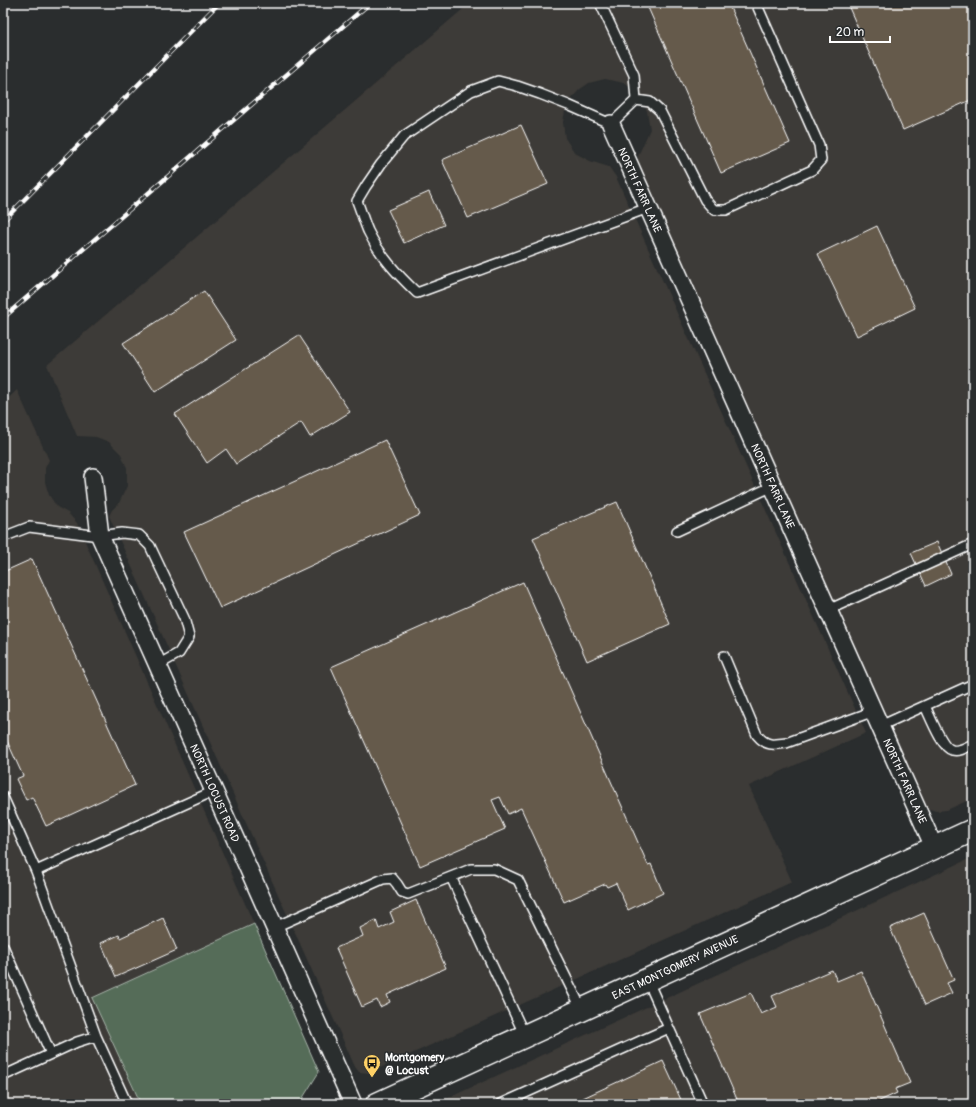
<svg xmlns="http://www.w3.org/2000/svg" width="976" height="1107" font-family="Pangolin,sans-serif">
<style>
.built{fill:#3c3a37}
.green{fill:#556c58;stroke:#aab6ac}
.building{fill:#655a4c;stroke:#fff}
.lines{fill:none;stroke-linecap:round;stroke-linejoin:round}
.service-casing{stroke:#fff;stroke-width:12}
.minor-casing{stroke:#fff;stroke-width:20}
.secondary-casing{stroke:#fff;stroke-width:25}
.service{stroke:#2a2d2e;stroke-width:9}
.minor{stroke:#2a2d2e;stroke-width:17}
.secondary{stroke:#2a2d2e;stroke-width:22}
.rail-casing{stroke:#fff;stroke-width:4.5}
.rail{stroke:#2a2d2e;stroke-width:3;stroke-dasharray:9;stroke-linecap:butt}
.labels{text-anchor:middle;stroke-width:3;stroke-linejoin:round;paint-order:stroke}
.street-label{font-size:11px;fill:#fff;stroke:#2a2d2e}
.poi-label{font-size:11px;font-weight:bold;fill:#fff;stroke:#2a2d2e;text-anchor:start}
</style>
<rect width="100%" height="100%" fill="#2a2d2e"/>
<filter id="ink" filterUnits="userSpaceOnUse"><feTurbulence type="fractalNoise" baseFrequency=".025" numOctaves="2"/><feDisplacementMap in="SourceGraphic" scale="8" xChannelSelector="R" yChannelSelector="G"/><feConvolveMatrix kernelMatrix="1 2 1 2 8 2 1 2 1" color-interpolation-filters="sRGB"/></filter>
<g filter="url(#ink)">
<!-- built -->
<path class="built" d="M470,3H973V798L947,810L936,811L923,807L638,167V156L650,129L647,111L639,94L624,83L605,79L589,83L579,90L566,106L563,122L565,138L575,153L590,161L609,167L616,177L866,733L749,786L792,882L369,1073L359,1072L355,1067L109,516L112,510L119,503L127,486V468L121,454L109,442L96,437L77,436L47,365Z
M17,390L49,460L45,468V482L49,495L57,507L68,513L77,523L254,924L92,998L141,1104H3V403Z
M973,857V1104H435L734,967Z"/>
<!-- green -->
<path class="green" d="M254,924L319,1072L299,1104H141L92,998Z"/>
<!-- building -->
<path class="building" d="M646,3H728L790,143L721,173Z
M847,3H973V99L903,130Z
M521,125L548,184L468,218L442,160Z
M429,192L444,225L404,243L388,210Z
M877,226L915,308L857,336L818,254Z
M204,291L236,340L155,392L123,343Z
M299,335L350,412L310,437L301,422L236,464L226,449L207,463L175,414Z
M385,440L420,515L220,608L184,532Z
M617,502L670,624L587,661L533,538Z
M937,542L951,574L926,586L911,553Z
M32,559L135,785L46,826L32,797L26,800L16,779L23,776L3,732V572Z
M523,582L648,865L651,864L663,893L628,910L616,883L607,887L605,884L564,902L521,808L508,814L500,797L492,800L505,829L420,866L331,667Z
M416,900L446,968L387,995L390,1002L380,1007L377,1000L362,1007L336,948L363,936L360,928L376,920L379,929L394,922L390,912Z
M924,913L954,980L947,983L952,993L925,1005L890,928Z
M163,918L177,950L116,977L101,943L119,935L120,938Z
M832,970L837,981L861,971L910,1083L895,1089L897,1093L873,1104H739L700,1014L751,993L761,1014L777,1007L772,996Z
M663,1061L683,1104H570Z"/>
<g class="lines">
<defs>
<path id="service" d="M600,3L634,75L636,100
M636,100L611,124L568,105L540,94L517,86L498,81L471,91L404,136L381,164L366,186L357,201C361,211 364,222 368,231C380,256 397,274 417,293L648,208
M636,100L650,102L660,111L705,200L714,210H726L812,170L821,160L819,145L756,3
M677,531L773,486
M3,537L29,527L100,536L122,533L139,535L150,546L184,618L189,637L179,653L158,665
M828,610L973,544
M724,656L757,735C766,746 773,745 786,743L874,711
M925,706C930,716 942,748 952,750C960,752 967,747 973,744
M880,726L973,684
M3,797L36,871L96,1036
M36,871L214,791
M451,877L525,1036
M275,927L383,879L392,878L397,884L402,892L408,894L471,869H494L518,880L582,1010
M3,946L51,1054
M647,979L703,1104
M3,1076L77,1042L96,1036L127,1104
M501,1104L669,1028"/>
<path id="minor" d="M611,124L934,847
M93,477L100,536L214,791L353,1104"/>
<path id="secondary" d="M377,1104L973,830"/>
</defs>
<!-- service casing -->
<use href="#service" class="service-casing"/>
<!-- minor casing -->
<use href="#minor" class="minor-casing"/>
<!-- secondary casing -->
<use href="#secondary" class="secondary-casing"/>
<!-- service -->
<use href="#service" class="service"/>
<!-- minor -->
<use href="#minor" class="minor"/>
<!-- secondary -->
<use href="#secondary" class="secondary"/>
<defs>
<path id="rail" d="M3,221L219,3
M3,318L370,3"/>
</defs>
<!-- rail casing -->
<use href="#rail" class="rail-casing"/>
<!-- rail -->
<use href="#rail" class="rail"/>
</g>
</g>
<!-- icons -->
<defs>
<symbol id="bus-pin" viewBox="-11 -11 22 30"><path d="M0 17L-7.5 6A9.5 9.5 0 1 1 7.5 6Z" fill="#ffd166" stroke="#2a2d2e"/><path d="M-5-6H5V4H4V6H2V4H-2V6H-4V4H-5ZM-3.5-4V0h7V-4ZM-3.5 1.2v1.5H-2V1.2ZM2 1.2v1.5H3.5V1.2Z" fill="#111"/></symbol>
</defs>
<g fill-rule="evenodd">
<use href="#bus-pin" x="362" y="1053" width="20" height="27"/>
</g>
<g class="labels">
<!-- street labels -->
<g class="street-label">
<text transform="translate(640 190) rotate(66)" y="4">NORTH FARR LANE</text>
<text transform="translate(773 486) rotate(66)" y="4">NORTH FARR LANE</text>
<text transform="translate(905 781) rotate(66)" y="4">NORTH FARR LANE</text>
<text transform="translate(215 793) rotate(66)" y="4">NORTH LOCUST ROAD</text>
<text transform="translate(675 967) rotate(-25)" y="4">EAST MONTGOMERY AVENUE</text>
</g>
<!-- poi labels -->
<g class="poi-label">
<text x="385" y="1061">Montgomery<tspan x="385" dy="13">@ Locust</tspan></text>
</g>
</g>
<!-- margin -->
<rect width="976" height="1107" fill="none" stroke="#2a2d2e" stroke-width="16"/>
<rect x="8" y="8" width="960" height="1091" fill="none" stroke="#fff" stroke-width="1.5" filter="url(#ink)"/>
<!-- scale -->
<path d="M830 36v6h60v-6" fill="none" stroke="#ffffff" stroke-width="2"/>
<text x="836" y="36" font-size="12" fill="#ffffff" stroke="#2a2d2e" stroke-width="3" paint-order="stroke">20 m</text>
</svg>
